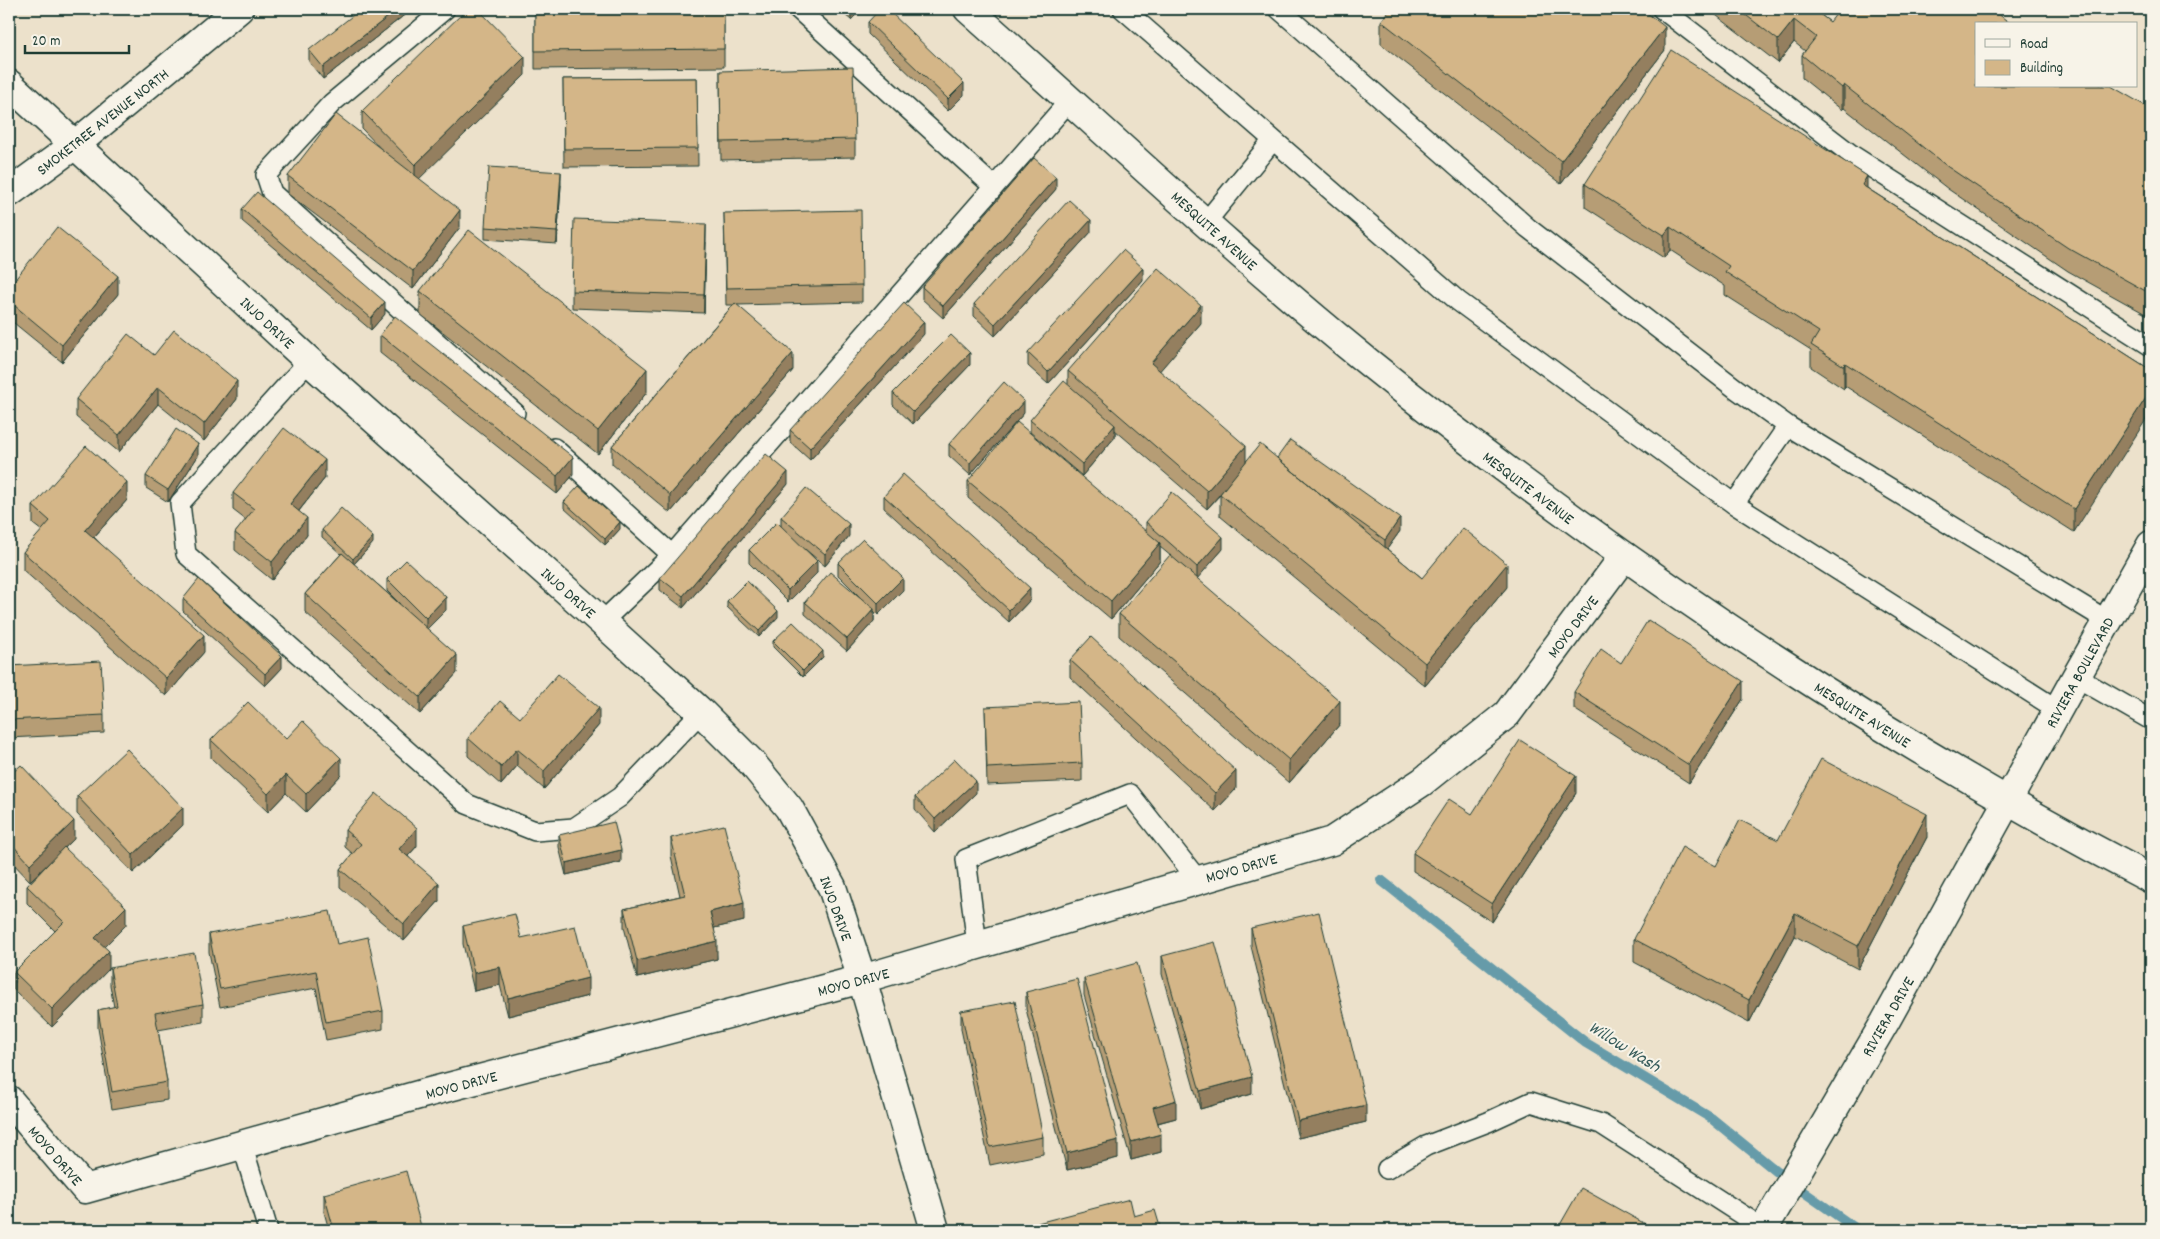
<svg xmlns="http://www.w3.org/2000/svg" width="2160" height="1239" font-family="Dekko,sans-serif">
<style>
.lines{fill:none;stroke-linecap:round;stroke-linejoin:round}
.stream{stroke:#669ba9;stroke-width:10}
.lane-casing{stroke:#1f3d34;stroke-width:22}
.street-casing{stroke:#1f3d34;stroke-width:31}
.secondary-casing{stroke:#1f3d34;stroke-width:31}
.lane{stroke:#f7f3e8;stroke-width:19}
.street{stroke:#f7f3e8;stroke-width:28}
.secondary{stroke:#f7f3e8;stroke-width:28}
.wall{fill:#b69d75;stroke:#1f3d34}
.shaded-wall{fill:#947f5f;stroke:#1f3d34}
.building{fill:#d4b688;stroke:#1f3d34}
.labels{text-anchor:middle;stroke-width:4;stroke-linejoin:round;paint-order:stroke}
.street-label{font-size:16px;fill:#1f3d34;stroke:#f7f3e8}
.water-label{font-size:18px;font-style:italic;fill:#375c5b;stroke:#f7f3e8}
</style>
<rect width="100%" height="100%" fill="#ece1cb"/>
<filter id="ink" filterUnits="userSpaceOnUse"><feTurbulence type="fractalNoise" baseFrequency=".02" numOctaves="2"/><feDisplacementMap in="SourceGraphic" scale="10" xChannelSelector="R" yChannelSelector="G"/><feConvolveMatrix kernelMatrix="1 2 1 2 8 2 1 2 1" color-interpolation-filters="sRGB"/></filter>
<g filter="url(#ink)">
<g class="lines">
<!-- stream -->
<path class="stream" d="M1381,880L1586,1043L1711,1118L1791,1183L1858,1230"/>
<defs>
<path id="lane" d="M445,9L332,103L266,175L272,193L515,413
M798,9L994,187
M1123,9L1458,301L1734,504L2058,710
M1279,9L1528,228L1735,388L1788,426L2108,621
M1662,9L1852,155L2151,346
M1206,222L1273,140
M309,361L180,503L186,554L467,804L535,831L574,828L620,797L701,712
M554,448L672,555
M1734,504L1788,426
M602,622L672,555L1070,100
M2076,677L2151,720
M977,945L966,859L1130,794L1198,880
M242,1144L268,1230
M1387,1169L1426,1146L1488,1122L1531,1102L1601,1124L1764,1229"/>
<path id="street" d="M9,84L309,361L602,622L701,712L752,763L789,808L832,887L862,979L935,1230
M9,1100L85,1189L422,1094L862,979L1332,841L1422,782L1507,714L1624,556
M1763,1230L1885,1022L2076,677L2151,545"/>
<path id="secondary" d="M968,9C1101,127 1230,250 1368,362C1612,558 1873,735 2151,879
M9,193L76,144L239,9"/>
</defs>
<!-- lane casing -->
<use href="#lane" class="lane-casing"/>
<!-- street casing -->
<use href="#street" class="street-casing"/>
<!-- secondary casing -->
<use href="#secondary" class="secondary-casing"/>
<!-- lane -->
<use href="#lane" class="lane"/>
<!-- street -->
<use href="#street" class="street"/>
<!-- secondary -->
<use href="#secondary" class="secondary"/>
</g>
<!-- wall -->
<path class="wall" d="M412,9L323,79L309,62V50Z
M535,9H724V67L535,69Z
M838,9H862L851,20Z
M1357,9H1366L1362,13Z
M1708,9H1820L1817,12L1830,22L1976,24L2151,109V317L2068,271L1948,189L1844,108L1842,110L1802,78V55L1805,51L1794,42L1778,63Z
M1381,21L1665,50L1561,184L1381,44Z
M868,22L964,95L948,111L868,34Z
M720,71L855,139V157L721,160Z
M525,75L419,178L460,227L413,289L288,194V176L383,151L362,129V111Z
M697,78L698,166L564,167L563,79Z
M1585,184L1867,188L2151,370L2074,532L1845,386L1844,389L1811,367V350L1725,295V286L1670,250L1664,258L1585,207Z
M561,185L557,244L485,239V227Z
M1056,189L943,318L922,299V287Z
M242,209L385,314L371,330L242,221Z
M724,213L862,285V302L737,305L793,370L670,513L612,464V446L733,305H726Z
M1091,232L995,336L974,316V304Z
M706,242L704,313L572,308V291Z
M1143,280L1048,384L1028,366V353Z
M9,287L118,294L62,362L9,319Z
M420,291L647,392L598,454L420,314Z
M1201,323L1159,371L1246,461L1277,458L1400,531L1387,549L1422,578L1507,587L1425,686L1220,516V495L1207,509L1115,430V437L1082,476L1030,432V420L1068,384V371Z
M924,334L810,460L790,442V430Z
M380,335L573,475L557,494L380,353Z
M154,355L237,399L204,441L158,404L119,452L76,417V399Z
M970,365L913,424L893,405V393Z
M1024,413L970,475L949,456V444Z
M198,456L168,502L146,488V476Z
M325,478L299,511L307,535L272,580L235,550V533L246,520L233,510V493Z
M968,481L1146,531V522L1223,549L1197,578L1340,724L1289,783L1119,636V614L1172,557L1160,547V561L1111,619L968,498Z
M788,484L683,608L660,590V578Z
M884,496L1030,600L1009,622L884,508Z
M127,500L94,537L204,652L166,696L23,570V552L42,531L33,524V506Z
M564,502L620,529L605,545L564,508Z
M781,517L849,536L825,566L805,549L817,573L788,602L749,563V550L781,526Z
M322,530L373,543L354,564L400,604L387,591V579L446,610L427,628L457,673L420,714L305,612V594L341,554L322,537Z
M838,563L903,590L878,615L874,611V621L847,651L805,614V602L862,599L838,575Z
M183,599L282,668L265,686L183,611Z
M727,601L778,617L759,637L727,607Z
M773,641L823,657L803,677L773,647Z
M1070,660L1236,789L1215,811L1070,677Z
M9,666L104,715V733L9,738Z
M1574,692L1743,699L1689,783L1574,709Z
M985,707L1082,763V781L987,785Z
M520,718L599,725L544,789L517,766L501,785L468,756V738Z
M286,739L341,775L306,812L286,793L268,812L211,758V740Z
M9,776L74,839L65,848L126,925L104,947L109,969L52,1027L14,990V972L55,931L27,903V886L44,868L30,881L9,859Z
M976,793L935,832L915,809V797Z
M1576,793L1492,922L1413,871V853L1472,814Z
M77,796L183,825L133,873L77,814Z
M345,830L417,846L408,856L439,901L404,941L340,887V869L353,854L345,847Z
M559,835L621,862L566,875L559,847Z
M1927,837L1858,969L1795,936L1749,1023L1634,962V939L1716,866L1778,840Z
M671,838L744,921L714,928L717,959L637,978L624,927V909L680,896L671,856Z
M463,926L521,938L588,996L508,1016L500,985L474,991L463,944Z
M1251,928L1366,1122L1298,1138L1251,946Z
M209,934L337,944L383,1011V1029L326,1040L316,988L220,1007L209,952Z
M1162,956L1252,1094L1200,1109L1162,974Z
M110,968L203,1004V1022L158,1030L167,1082V1100L112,1109L98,1028V1010L114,1007L110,985Z
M1084,978L1176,1118L1158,1123L1161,1152L1131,1160L1084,995Z
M1026,992L1118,1158L1067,1170L1026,1009Z
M961,1011L1043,1137V1154L990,1165L961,1029Z
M324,1194L422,1230H329L324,1212Z"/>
<!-- shaded-wall -->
<path class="shaded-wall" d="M398,9H412L323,79V67Z
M851,9H862L851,20Z
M1362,9H1366L1362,13Z
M1806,9H1820L1806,26Z
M1794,20V42L1778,63V40Z
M1665,27V50L1561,184V161Z
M525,57V75L415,183V165Z
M964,83V95L948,111V99Z
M1844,85V108L1842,110V88Z
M561,172V185L557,244V232Z
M1867,176V199L1862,185Z
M1056,177V189L943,318V306Z
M460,210V227L413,289V271Z
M1091,220V232L995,336V324Z
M706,224V242L704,313V295Z
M1670,227V250L1664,258V235Z
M1143,268V280L1048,384V372Z
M118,276V294L62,362V345Z
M385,302V314L371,330V318Z
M1201,305V323L1151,381V363Z
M924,322V334L810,460V448Z
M793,353V370L670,513V495Z
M970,353V365L913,424V412Z
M1845,363V386L1844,389V366Z
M647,369V392L598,454V431Z
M237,381V399L204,441V424Z
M158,387V404L119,452V435Z
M2151,390V412L2074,532V509Z
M1024,401V413L970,475V463Z
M1115,425V437L1082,476V464Z
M198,444V456L168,502V490Z
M1246,446V464L1207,509V491Z
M573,457V475L557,494V476Z
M325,460V478L290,522V504Z
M788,472V484L683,608V596Z
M127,482V500L85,547V530Z
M307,518V535L272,580V562Z
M1400,518V531L1385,552V540Z
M620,522V529L605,545V539Z
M849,524V536L825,566V554Z
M373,537V543L353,565V559Z
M1223,537V549L1197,579V567Z
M1160,543V561L1111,619V601Z
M817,561V573L788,602V590Z
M1507,564V587L1425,686V663Z
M903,578V590L878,615V603Z
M1030,588V600L1009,622V610Z
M446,597V610L426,630V618Z
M874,609V621L847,651V639Z
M778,611V617L759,637V631Z
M204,635V652L166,696V678Z
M823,651V657L803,677V671Z
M457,655V673L420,714V697Z
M282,656V668L265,686V674Z
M1743,681V699L1689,783V765Z
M1340,701V724L1289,783V760Z
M599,708V725L544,789V771Z
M517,749V766L501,785V767Z
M341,758V775L306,812V794Z
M1236,771V789L1215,811V793Z
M286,775V793L268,812V794Z
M1576,776V793L1492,922V904Z
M976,781V793L935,832V819Z
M183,808V825L133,873V855Z
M1927,814V837L1858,969V946Z
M74,821V839L30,881V864Z
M417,828V846L399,866V849Z
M621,850V862L566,875V863Z
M439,883V901L404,941V924Z
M744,903V921L710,929V912Z
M126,907V925L95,956V938Z
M1795,913V936L1749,1023V1000Z
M717,941V959L637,978V961Z
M109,951V969L52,1027V1009Z
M500,967V985L474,991V973Z
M588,978V996L508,1016V998Z
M1252,1077V1094L1200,1109V1091Z
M1176,1100V1118L1153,1124V1107Z
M1366,1105V1122L1298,1138V1121Z
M1161,1134V1152L1131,1160V1142Z
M1118,1140V1158L1067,1170V1153Z"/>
<!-- building -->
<path class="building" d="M361,9H398L323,67L309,50Z
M467,9H478L525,57L415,165L362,111Z
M535,9H724V49L535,51Z
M880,9H887L964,83L948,99L868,22Z
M1391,9H1642L1665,27L1561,161L1381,21Z
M1738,9H1813L1830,22L1840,9H1992L2011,24H1976V86H2111L2151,109V294L2068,248L1948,167L1844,85L1842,88L1802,55L1816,37L1794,20L1778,40Z
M1671,50L1867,176L1862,185L2151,370V390L2074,509L1845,363L1844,366L1811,345L1819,332L1725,272L1729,266L1670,227L1664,235L1585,184Z
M853,67L855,139L721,142L720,71Z
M697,78L698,148L564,149L563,79Z
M336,114L460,210L413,271L288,176Z
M1034,158L1056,177L943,306L922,287Z
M489,167L561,172L557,232L485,227Z
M257,192L385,302L371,318L242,209Z
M1069,200L1091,220L995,324L974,304Z
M861,210L862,285L726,288L724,213Z
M574,219L706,224L704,295L572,291Z
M57,227L118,276L62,345L9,301V287Z
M469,230L647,369L598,431L420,291Z
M1123,250L1143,268L1048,372L1028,353Z
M1158,268L1201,305L1151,363L1246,446L1207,491L1068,371Z
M735,303L793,353L670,495L612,446Z
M904,303L924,322L810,448L790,430Z
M395,316L573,457L557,476L380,335Z
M174,330L237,381L204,424L158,387L119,435L76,399L128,334L154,355Z
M951,335L970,353L913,412L893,393Z
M1064,381L1115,425L1082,464L1030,420Z
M1004,382L1024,401L970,463L949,444Z
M1017,422L1160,543L1111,601L968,481Z
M284,428L325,460L290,504L307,518L272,562L235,533L254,509L233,493Z
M176,429L198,444L168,490L146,476Z
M1290,440L1400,518L1385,540L1323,496L1277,458Z
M1260,444L1422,578L1463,528L1507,564L1425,663L1220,494Z
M86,446L127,482L85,530L204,635L166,678L23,552L50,521L33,506Z
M766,454L788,472L683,596L660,578Z
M903,474L1030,588L1009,610L884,496Z
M579,486L620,522L605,539L564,502Z
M806,488L849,524L825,554L781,517Z
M1172,492L1223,537L1197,567L1146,522Z
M341,508L373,537L353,559L322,530Z
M777,522L817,561L788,590L749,550Z
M863,539L903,578L878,603L838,563Z
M342,553L457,655L420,697L305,594Z
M1170,555L1340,701L1289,760L1119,614Z
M406,560L446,597L426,618L387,579Z
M830,572L874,609L847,639L805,602Z
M199,579L282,656L265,674L183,599Z
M747,581L778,611L759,631L727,601Z
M1648,620L1743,681L1689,765L1574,692L1601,649L1621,663Z
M793,622L823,651L803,671L773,641Z
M1091,637L1236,771L1215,793L1070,660Z
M101,661L104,715L9,720V666Z
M558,674L599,708L544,771L517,749L501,767L468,738L500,701L520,718Z
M248,702L286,739L303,721L341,758L306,794L286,775L268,794L211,740Z
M1079,702L1082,763L987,768L985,707Z
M1520,740L1576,776L1492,904L1413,853L1449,799L1472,814Z
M127,749L183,808L133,855L77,796Z
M955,759L976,781L935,819L915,797Z
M1821,759L1927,814L1858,946L1795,913L1749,1000L1634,939L1682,847L1716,866L1740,820L1778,840Z
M21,765L74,821L30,864L9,841V776Z
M376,793L417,828L399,849L439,883L404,924L340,869L361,844L345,830Z
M614,822L621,850L566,863L559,835Z
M724,825L744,903L710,912L717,941L637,961L624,909L685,895L671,838Z
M64,847L126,907L95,938L109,951L52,1009L14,972L64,922L27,886Z
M330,911L337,944L368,937L383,1011L326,1022L316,971L220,989L209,934Z
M1319,912L1366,1105L1298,1121L1251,928Z
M515,914L521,938L575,926L588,978L508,998L500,967L474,973L463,926Z
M1215,942L1252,1077L1200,1091L1162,956Z
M194,953L203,1004L155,1013L167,1082L112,1092L98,1010L117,1006L110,968Z
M1137,963L1176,1100L1153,1107L1161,1134L1131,1142L1084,978Z
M1077,979L1118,1140L1067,1153L1026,992Z
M1015,1001L1043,1137L990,1147L961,1011Z
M406,1171L422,1230H334L324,1194Z
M1581,1188L1656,1230H1557Z
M1130,1199L1134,1216L1155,1210L1161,1230H1023L1022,1227Z"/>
</g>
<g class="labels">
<!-- street labels -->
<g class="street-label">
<text transform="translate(102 121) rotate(-38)" y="6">SMOKETREE AVENUE NORTH</text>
<text transform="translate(1215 230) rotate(42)" y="6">MESQUITE AVENUE</text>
<text transform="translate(268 322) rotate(43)" y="6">INJO DRIVE</text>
<text transform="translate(1529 487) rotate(37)" y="6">MESQUITE AVENUE</text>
<text transform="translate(569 592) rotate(42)" y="6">INJO DRIVE</text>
<text transform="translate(1572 626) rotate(-53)" y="6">MOYO DRIVE</text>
<text transform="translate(2079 672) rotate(-61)" y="6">RIVIERA BOULEVARD</text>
<text transform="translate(1863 714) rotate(32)" y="6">MESQUITE AVENUE</text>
<text transform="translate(1241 867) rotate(-16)" y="6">MOYO DRIVE</text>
<text transform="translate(837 908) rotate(70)" y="6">INJO DRIVE</text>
<text transform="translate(853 981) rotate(-15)" y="6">MOYO DRIVE</text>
<text transform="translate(1887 1016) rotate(-60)" y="6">RIVIERA DRIVE</text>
<text transform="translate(461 1084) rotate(-15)" y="6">MOYO DRIVE</text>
<text transform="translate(56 1155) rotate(49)" y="6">MOYO DRIVE</text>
</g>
<!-- water labels -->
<g class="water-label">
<text transform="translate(1625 1046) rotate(32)" y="6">Willow Wash</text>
</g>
</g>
<!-- margin -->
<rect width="2160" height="1239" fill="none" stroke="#f7f3e8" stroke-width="30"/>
<rect x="15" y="15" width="2130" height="1209" fill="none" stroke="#1f3d34" stroke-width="2" filter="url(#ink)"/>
<!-- legend -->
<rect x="1975" y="22" width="162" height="65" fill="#f7f3e8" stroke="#a1aaa0"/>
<rect x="1985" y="39" width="25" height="8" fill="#f7f3e8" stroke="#a1aaa0"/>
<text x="2020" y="48" font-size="15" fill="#1f3d34">Road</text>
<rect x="1985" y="60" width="25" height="15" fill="#d4b688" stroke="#a1aaa0"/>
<text x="2020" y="72" font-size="15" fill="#1f3d34">Building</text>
<!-- scale -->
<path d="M25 45v8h104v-8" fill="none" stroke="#1f3d34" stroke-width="2.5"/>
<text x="32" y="45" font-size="15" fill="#1f3d34" stroke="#f7f3e8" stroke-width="4" paint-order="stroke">20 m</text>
</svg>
